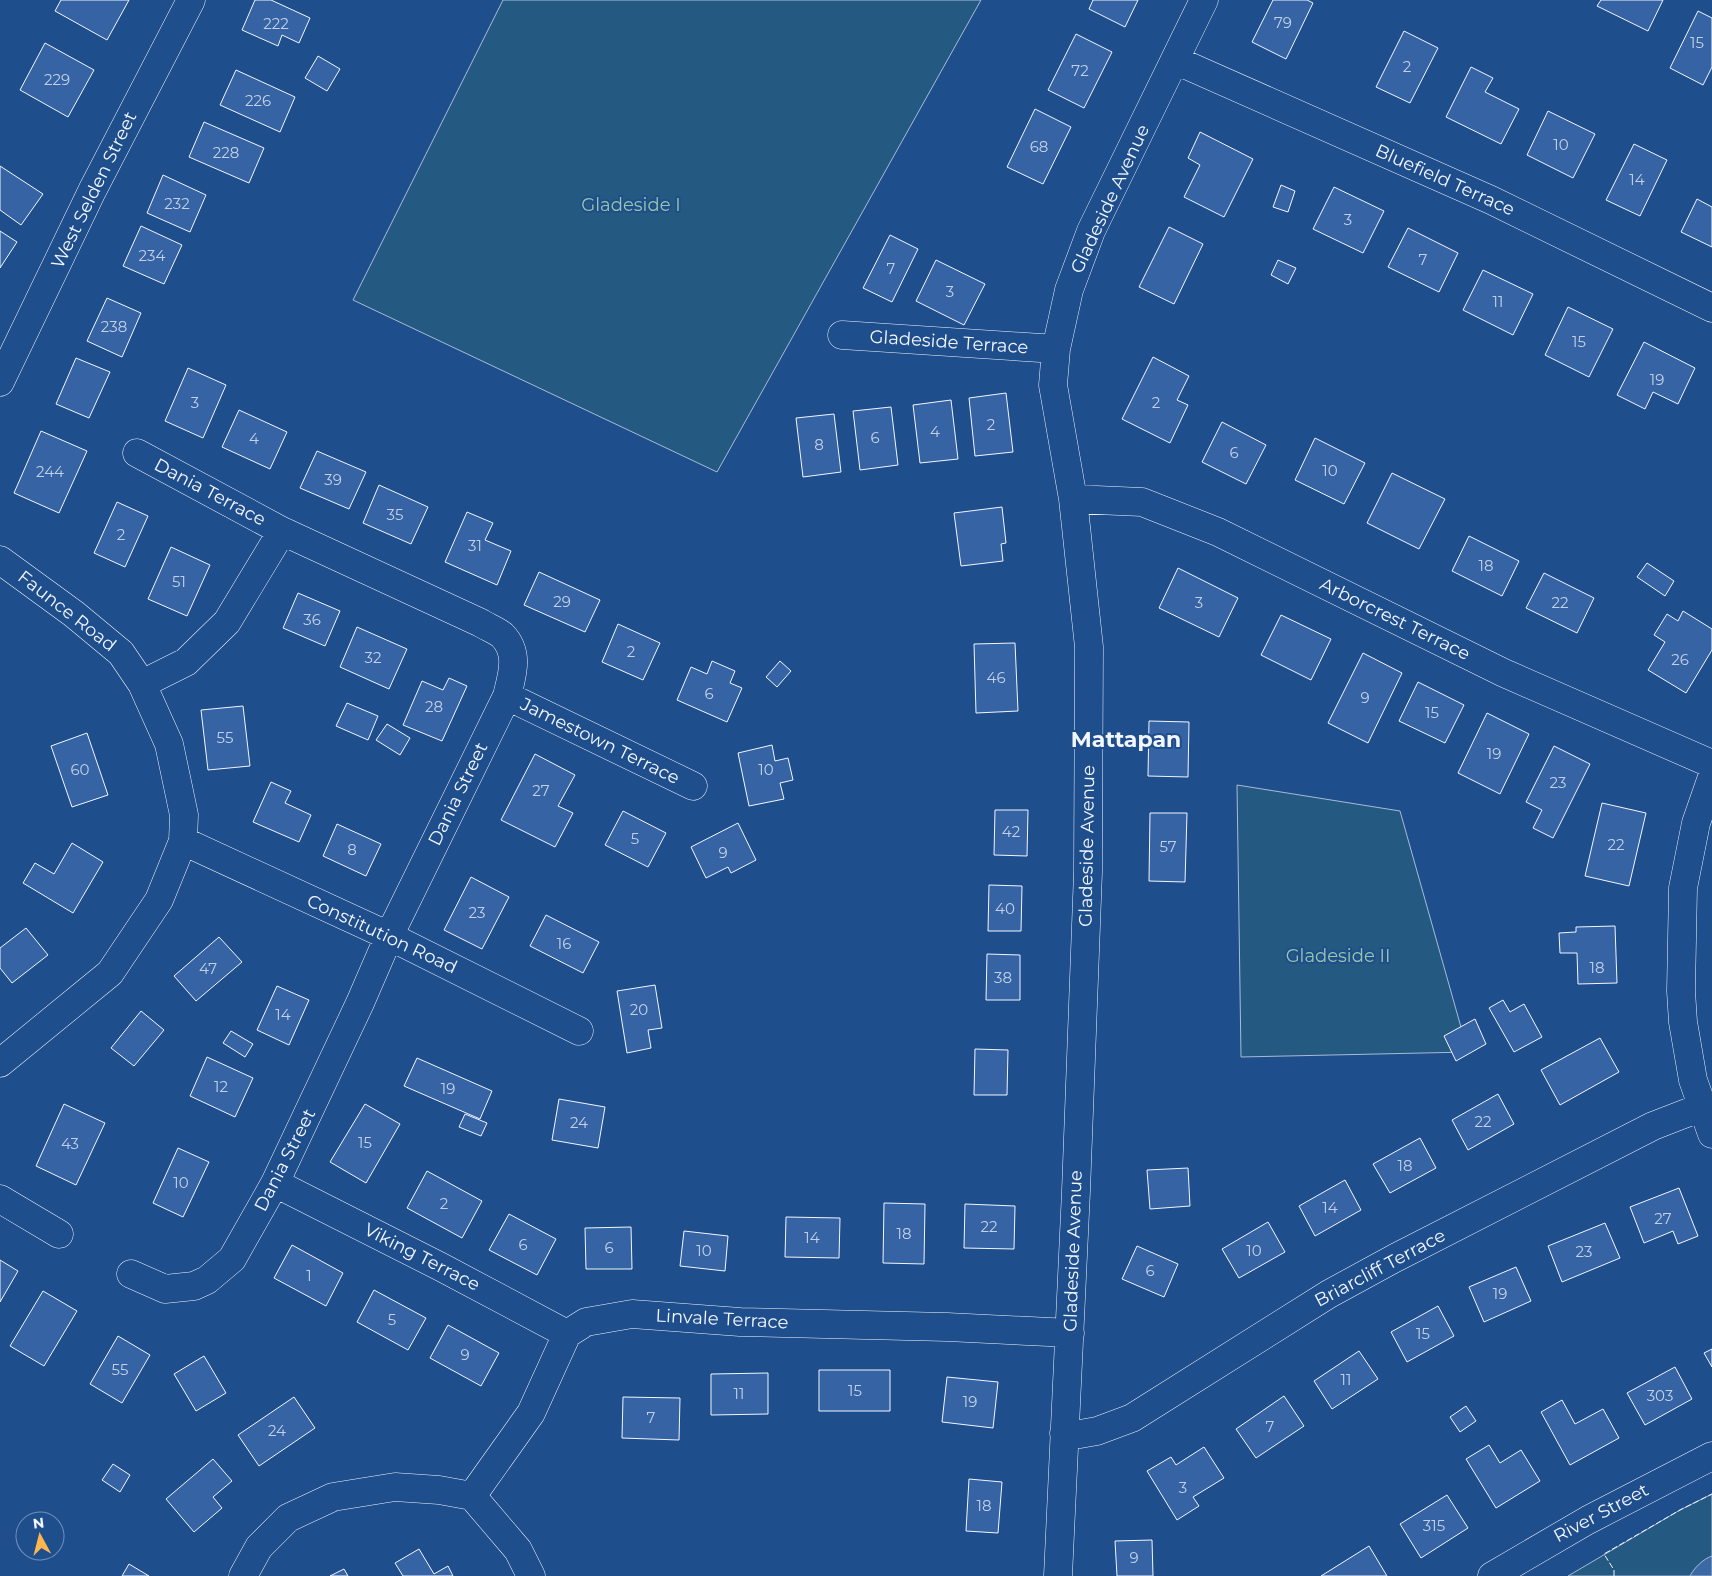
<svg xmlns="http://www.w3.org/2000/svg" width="1712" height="1576" font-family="Montserrat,sans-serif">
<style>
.green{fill:#245a82;stroke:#a8bbd7}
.water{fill:#3b69a3;stroke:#a8bbd7}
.building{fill:#3563a3;stroke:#f2f6ff}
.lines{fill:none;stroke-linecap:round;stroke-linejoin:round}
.minor-casing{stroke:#f2f6ff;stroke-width:29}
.secondary-casing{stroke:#f2f6ff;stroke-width:29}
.minor{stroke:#1f4e8c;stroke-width:28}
.secondary{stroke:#1f4e8c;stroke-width:28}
.fence{stroke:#f2f6ff;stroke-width:1;stroke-dasharray:6 2.5;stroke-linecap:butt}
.labels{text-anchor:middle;stroke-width:4;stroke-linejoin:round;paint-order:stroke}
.number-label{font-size:15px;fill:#c3d1e8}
.street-label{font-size:18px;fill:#f2f6ff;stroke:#1f4e8c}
.park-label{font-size:18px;fill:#97c8a6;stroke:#1f4e8c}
.district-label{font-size:22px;font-weight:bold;fill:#f2f6ff;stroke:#1f4e8c}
</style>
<rect width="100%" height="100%" fill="#1f4e8c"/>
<!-- green -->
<path class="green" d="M503,0H981L717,472L353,300Z
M1237,785L1400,811L1468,1052L1241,1057Z
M1712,1494V1576H1568L1680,1510Z"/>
<!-- water -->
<path class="water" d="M1712,1556V1576H1690C1694,1568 1703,1559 1712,1556Z"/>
<!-- building -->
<path class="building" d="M61,0H129L107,40L55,11Z
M255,0H271L310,18L299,43L282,35L278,46L242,30Z
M1093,0H1138L1125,27L1089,9Z
M1273,0H1307L1313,3L1286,59L1252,42Z
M1601,0H1663L1648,31L1597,6Z
M1698,11L1712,18V67L1703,85L1670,68Z
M1404,31L1438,48L1410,103L1376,87Z
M1076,34L1112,52L1084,108L1048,90Z
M45,43L94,70L68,117L20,90Z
M318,56L340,69L327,91L305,78Z
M1471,67L1493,78L1485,92L1519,109L1501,144L1446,117Z
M236,70L295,97L280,132L220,105Z
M1035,109L1071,127L1043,184L1007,167Z
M1548,111L1595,134L1573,178L1527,155Z
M204,122L264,148L249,183L189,157Z
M1200,132L1253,159L1224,217L1184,197L1200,165L1188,158Z
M1634,144L1667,160L1640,216L1606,200Z
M0,166L43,194L21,225L0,210Z
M163,175L206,195L190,232L147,213Z
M1281,185L1295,191L1288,212L1273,207Z
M1334,187L1384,211L1363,253L1313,229Z
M1697,199L1712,207V247L1681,232Z
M141,226L182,245L164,284L123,266Z
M1169,227L1203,244L1174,304L1139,287Z
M1408,228L1458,253L1439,292L1388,267Z
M0,231L17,242L0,268Z
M890,235L918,249L892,302L863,288Z
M936,260L985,284L964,325L916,301Z
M1278,260L1296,268L1288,284L1271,275Z
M1483,270L1533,294L1513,335L1463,310Z
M107,298L141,313L122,357L87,341Z
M1568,307L1613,329L1589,377L1545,355Z
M1644,342L1695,368L1678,404L1653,392L1645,409L1617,395Z
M1153,357L1189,376L1177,400L1188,405L1170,443L1122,419Z
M76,358L110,372L89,418L56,404Z
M188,368L226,385L203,438L165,421Z
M1006,393L1013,452L975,456L969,398Z
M951,400L958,459L920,463L913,405Z
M891,407L898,465L860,470L853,411Z
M239,410L287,432L270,469L222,447Z
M834,414L841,472L803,477L796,418Z
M1222,422L1266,445L1246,484L1202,462Z
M41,431L87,451L59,513L14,493Z
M1315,438L1365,463L1344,504L1295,480Z
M317,451L366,472L349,509L300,488Z
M1392,473L1445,499L1419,549L1367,523Z
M379,485L428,507L411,544L363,523Z
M117,502L148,516L125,567L94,553Z
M1002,507L1006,543L1001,544L1003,561L961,566L954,513Z
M467,512L493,523L485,540L511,551L497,585L445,562Z
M1469,536L1519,561L1502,596L1452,571Z
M171,547L210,565L187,616L148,599Z
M1647,563L1674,581L1665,596L1637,577Z
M1178,568L1238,598L1219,637L1159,608Z
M539,572L600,600L585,632L524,605Z
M1544,573L1594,598L1577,633L1526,608Z
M298,593L340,611L325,646L283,628Z
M1683,611L1712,629V650L1686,693L1648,670L1665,642L1654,635L1667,614L1678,621Z
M1281,615L1331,639L1311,680L1261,655Z
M618,624L660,643L643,680L602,662Z
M357,627L407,649L389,689L340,667Z
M1015,643L1018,711L976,713L974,644Z
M1363,653L1402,673L1368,743L1328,723Z
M712,661L735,671L730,683L742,688L727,722L677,700L691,667L707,674Z
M780,661L791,671L777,687L766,677Z
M449,678L467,686L442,741L403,725L422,681L443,690Z
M1418,682L1464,705L1445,743L1399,721Z
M347,703L378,716L368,740L336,726Z
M243,706L250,766L208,770L201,710Z
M1487,713L1529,734L1500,794L1458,773Z
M1149,721L1189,722L1188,777L1148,776Z
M387,724L410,738L400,755L376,740Z
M87,733L108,795L72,807L51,746Z
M772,745L775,761L788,758L793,780L780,783L784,799L749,806L738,753Z
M1554,746L1590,764L1553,838L1533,828L1542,810L1526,802Z
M535,754L575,775L558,806L573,813L555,847L501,820Z
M271,782L291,791L285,803L311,815L299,842L253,822Z
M1602,803L1646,813L1629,886L1585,876Z
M995,810H1028L1027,856L994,855Z
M623,811L666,833L648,867L605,845Z
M1150,813H1187L1185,882L1149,881Z
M738,823L756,860L731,873L728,867L706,878L691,847Z
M337,824L381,844L366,876L323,856Z
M72,843L103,862L73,913L23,883L35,863L54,874Z
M471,877L509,897L482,949L444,930Z
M989,885L1022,886L1021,931H988Z
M546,915L599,942L583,973L530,946Z
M1615,926L1617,983L1578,984L1577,953H1560L1559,933L1576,932V927Z
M26,928L48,955L12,983L0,968V948Z
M219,937L242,962L196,1001L174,976Z
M987,954L1020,955V1000H986Z
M655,985L662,1028L648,1030L651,1048L627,1053L617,991Z
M277,986L309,1000L289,1045L257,1030Z
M1503,1000L1510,1012L1524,1004L1542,1037L1514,1052L1489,1008Z
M141,1011L164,1030L134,1066L111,1048Z
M1475,1019L1486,1044L1456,1061L1444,1036Z
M231,1031L253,1044L245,1057L223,1043Z
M1600,1038L1619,1072L1560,1105L1541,1070Z
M975,1049L1008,1050L1007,1095H974Z
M207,1057L253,1078L235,1117L190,1096Z
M417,1058L492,1091L480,1119L404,1086Z
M1498,1094L1514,1124L1468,1150L1452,1120Z
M559,1099L605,1107L598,1148L552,1140Z
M64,1104L105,1123L76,1185L36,1166Z
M365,1104L400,1124L366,1183L330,1162Z
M465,1114L487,1123L481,1136L459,1127Z
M1420,1138L1436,1168L1390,1193L1373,1164Z
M178,1148L209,1162L183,1217L153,1203Z
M1188,1168L1190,1206L1150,1209L1147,1170Z
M427,1171L482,1201L462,1238L407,1208Z
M1345,1180L1361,1210L1315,1236L1299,1206Z
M1679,1188L1698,1236L1678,1244L1673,1231L1644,1243L1630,1207Z
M884,1203L925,1204L924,1264L883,1263Z
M965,1204L1015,1206L1014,1249L964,1248Z
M509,1214L556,1239L537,1275L489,1250Z
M786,1217L840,1218L839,1258L785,1257Z
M1268,1222L1285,1252L1239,1278L1222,1249Z
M1605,1223L1620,1258L1562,1282L1548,1246Z
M631,1227L632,1269H586L585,1228Z
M684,1231L728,1236L725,1271L680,1266Z
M292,1245L343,1273L326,1306L274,1278Z
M1137,1246L1178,1264L1164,1297L1122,1279Z
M0,1260L18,1271L0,1302Z
M1516,1267L1531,1301L1484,1322L1469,1287Z
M374,1290L426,1318L408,1350L357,1322Z
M43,1291L77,1311L44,1366L10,1346Z
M1438,1306L1454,1336L1407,1362L1391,1332Z
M448,1325L499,1353L481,1386L430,1358Z
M118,1336L150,1355L122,1403L90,1384Z
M1712,1349V1367L1704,1353Z
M1359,1351L1378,1379L1332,1409L1314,1381Z
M204,1356L226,1393L196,1411L174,1374Z
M1675,1367L1692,1399L1645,1425L1627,1393Z
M819,1370H890V1411H819Z
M768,1373V1414L711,1415V1374Z
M947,1377L998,1382L993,1428L942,1422Z
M1284,1396L1304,1426L1256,1458L1236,1429Z
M294,1397L315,1428L259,1466L238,1435Z
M623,1397L680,1398L679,1440L622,1438Z
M1562,1400L1575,1424L1603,1409L1619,1438L1570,1465L1541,1412Z
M1466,1406L1476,1421L1460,1432L1450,1417Z
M1489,1445L1500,1463L1521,1450L1540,1481L1496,1508L1466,1459Z
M1204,1447L1224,1478L1193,1497L1199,1506L1177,1520L1147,1471L1171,1457L1176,1465Z
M213,1459L232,1481L213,1497L222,1508L194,1532L166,1499Z
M113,1464L130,1475L120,1492L102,1480Z
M969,1479L1002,1482L998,1533L966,1531Z
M1447,1495L1468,1528L1421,1558L1400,1524Z
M1152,1540L1153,1576H1117L1115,1541Z
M1369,1546L1387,1576H1321Z
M419,1549L434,1574L448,1566L453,1576H403L395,1563Z
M129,1564L149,1576H122Z
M344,1569L348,1576H330Z"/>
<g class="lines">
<defs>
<path id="minor" d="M1175,60L1491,200L1712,308
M842,335L1056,349
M0,382L92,191L191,0
M137,453L282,531
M1073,499L1142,502L1218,532L1504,673L1712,764
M0,560L74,614L121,653L142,684L169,744L184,815L183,841L159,900L110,973L0,1063
M507,696L693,786
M1712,777L1696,823L1683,888L1681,991L1683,1022L1693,1080L1712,1134
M183,841L389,936L579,1031
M275,1183L441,1267L567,1334
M0,1199L59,1234
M131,1274L165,1289L194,1286L207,1280L232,1259L275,1183L360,1003L389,936L507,696C512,675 520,653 502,635C496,630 487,627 481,623L282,531L227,622L186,662L142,684
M1064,1433L1080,1434L1097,1431L1132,1418L1329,1294L1395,1258L1653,1126L1702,1107
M472,1496L531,1413L567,1334L586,1322L632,1314L740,1322L947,1327L1070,1333
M243,1576L259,1547L288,1518L333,1497L395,1487L439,1490L472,1496L518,1550L531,1576
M1058,1576L1076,1191L1088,872L1089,647L1073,499L1053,385L1056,349L1069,290L1091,231L1204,0"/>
<path id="secondary" d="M1492,1576L1588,1520L1712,1456"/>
</defs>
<!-- minor casing -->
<use href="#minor" class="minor-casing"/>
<!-- secondary casing -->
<use href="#secondary" class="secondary-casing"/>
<!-- minor -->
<use href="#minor" class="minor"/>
<!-- secondary -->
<use href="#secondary" class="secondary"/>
<!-- fence -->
<path class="fence" d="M1614,1576V1570L1604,1554L1680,1510L1712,1494"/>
</g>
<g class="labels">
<!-- number labels -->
<g class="number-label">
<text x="1283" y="28">79</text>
<text x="276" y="29">222</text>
<text x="1697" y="48">15</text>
<text x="1407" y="72">2</text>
<text x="1080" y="76">72</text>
<text x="57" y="85">229</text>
<text x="258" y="106">226</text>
<text x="1561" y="150">10</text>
<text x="1039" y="152">68</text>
<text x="226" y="158">228</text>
<text x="1637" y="185">14</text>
<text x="177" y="209">232</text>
<text x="1348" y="225">3</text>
<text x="152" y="261">234</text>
<text x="1423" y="265">7</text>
<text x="891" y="274">7</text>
<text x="950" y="297">3</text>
<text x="1498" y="307">11</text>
<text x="114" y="332">238</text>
<text x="1579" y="347">15</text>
<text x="1657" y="385">19</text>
<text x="195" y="408">3</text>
<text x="1156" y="408">2</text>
<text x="991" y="430">2</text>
<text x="935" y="437">4</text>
<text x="875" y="443">6</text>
<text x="254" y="444">4</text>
<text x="819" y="450">8</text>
<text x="1234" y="458">6</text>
<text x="1330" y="476">10</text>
<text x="50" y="477">244</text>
<text x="333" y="485">39</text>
<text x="395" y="520">35</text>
<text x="121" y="540">2</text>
<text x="475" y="551">31</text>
<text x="1486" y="571">18</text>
<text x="179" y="587">51</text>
<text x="562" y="607">29</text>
<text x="1199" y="608">3</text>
<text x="1560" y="608">22</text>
<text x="312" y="625">36</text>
<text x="631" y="657">2</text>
<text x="373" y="663">32</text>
<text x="1680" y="665">26</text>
<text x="996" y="683">46</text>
<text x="709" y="699">6</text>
<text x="1365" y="703">9</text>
<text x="434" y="712">28</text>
<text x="1432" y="718">15</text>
<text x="225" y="743">55</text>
<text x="1494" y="759">19</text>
<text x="80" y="775">60</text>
<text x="766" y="775">10</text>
<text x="1558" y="788">23</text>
<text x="541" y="796">27</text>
<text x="1011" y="837">42</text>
<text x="635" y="844">5</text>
<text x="1616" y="850">22</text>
<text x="1168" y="852">57</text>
<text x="352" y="855">8</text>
<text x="723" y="858">9</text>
<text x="1005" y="914">40</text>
<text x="477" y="918">23</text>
<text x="564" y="949">16</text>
<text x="1597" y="973">18</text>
<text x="208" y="974">47</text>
<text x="1003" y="983">38</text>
<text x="639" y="1015">20</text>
<text x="283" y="1020">14</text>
<text x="221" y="1092">12</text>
<text x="448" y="1094">19</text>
<text x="1483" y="1127">22</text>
<text x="579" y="1128">24</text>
<text x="365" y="1148">15</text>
<text x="70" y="1149">43</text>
<text x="1405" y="1171">18</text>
<text x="181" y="1188">10</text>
<text x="444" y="1209">2</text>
<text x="1330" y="1213">14</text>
<text x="1663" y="1224">27</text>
<text x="989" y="1232">22</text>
<text x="904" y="1239">18</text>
<text x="812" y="1243">14</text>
<text x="523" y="1250">6</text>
<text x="609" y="1253">6</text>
<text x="704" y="1256">10</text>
<text x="1254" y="1256">10</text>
<text x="1584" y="1257">23</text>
<text x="1150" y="1276">6</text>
<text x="309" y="1281">1</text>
<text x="1500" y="1299">19</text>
<text x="392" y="1325">5</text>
<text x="1423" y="1339">15</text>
<text x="465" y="1360">9</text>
<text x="120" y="1375">55</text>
<text x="1346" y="1385">11</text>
<text x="855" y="1396">15</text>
<text x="739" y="1399">11</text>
<text x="1660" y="1401">303</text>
<text x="970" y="1407">19</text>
<text x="651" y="1423">7</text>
<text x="1270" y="1432">7</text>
<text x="277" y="1436">24</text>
<text x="1183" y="1493">3</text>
<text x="984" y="1511">18</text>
<text x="1434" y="1531">315</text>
<text x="1134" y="1563">9</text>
</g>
<!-- street labels -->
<g class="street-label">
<text transform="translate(1445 180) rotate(24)" y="6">Bluefield Terrace</text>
<text transform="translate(94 190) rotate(-64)" y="6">West Selden Street</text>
<text transform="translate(1110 199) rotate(-65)" y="6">Gladeside Avenue</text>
<text transform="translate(949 342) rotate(4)" y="6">Gladeside Terrace</text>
<text transform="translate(210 492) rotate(28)" y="6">Dania Terrace</text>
<text transform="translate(67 611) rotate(38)" y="6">Faunce Road</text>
<text transform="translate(1395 619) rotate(26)" y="6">Arborcrest Terrace</text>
<text transform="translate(600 741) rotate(26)" y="6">Jamestown Terrace</text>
<text transform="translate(458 794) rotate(-64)" y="6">Dania Street</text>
<text transform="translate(1087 846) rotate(-89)" y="6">Gladeside Avenue</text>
<text transform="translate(382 934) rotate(25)" y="6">Constitution Road</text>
<text transform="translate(285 1160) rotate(-63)" y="6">Dania Street</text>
<text transform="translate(1073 1251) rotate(-88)" y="6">Gladeside Avenue</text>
<text transform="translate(422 1257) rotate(27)" y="6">Viking Terrace</text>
<text transform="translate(1380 1268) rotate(-28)" y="6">Briarcliff Terrace</text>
<text transform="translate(722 1319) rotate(3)" y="6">Linvale Terrace</text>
<text transform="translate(1601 1513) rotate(-28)" y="6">River Street</text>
</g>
<!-- park labels -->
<g class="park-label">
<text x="631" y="211">Gladeside I</text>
<text x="1338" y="962">Gladeside II</text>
</g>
<!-- district labels -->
<g class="district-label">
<text x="1126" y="747">Mattapan</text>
</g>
</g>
<!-- north arrow -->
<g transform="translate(40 1536) rotate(353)"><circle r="24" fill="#1f4e8c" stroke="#7391ba"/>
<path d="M0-4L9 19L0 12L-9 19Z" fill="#ffb74d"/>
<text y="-8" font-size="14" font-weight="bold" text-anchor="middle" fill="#f2f6ff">N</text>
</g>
</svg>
